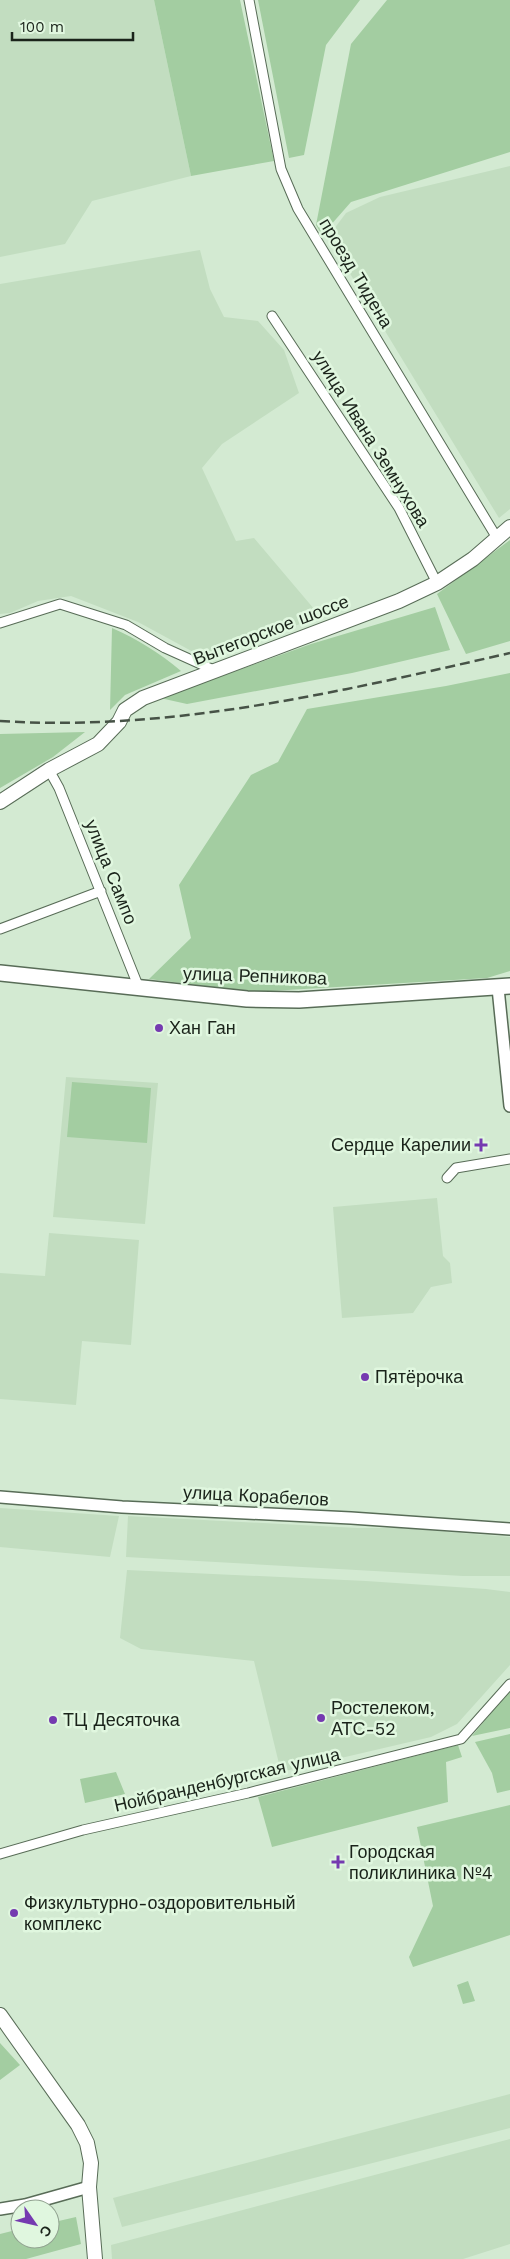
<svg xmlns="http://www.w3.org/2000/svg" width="510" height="2259" font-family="'Work Sans',sans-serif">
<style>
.built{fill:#c2ddc0}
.green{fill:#a3cda1}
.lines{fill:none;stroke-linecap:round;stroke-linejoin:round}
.minor-casing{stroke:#586c57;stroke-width:11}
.tertiary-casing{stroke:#586c57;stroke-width:14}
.secondary-casing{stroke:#586c57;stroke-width:16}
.primary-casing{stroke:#586c57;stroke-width:18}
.minor{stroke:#fff;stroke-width:9}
.tertiary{stroke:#fff;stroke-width:11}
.secondary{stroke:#fff;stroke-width:14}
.primary{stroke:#fff;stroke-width:15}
.rail{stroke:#465246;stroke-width:2.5;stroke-dasharray:10 5;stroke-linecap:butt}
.poi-dot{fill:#753ab0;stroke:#e0f7df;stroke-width:2}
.labels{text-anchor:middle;stroke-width:5;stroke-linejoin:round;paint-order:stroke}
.street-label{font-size:18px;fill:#1a231a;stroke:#e0f7df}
.poi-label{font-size:18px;fill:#1a231a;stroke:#e0f7df;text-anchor:start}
</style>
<rect width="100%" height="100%" fill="#d3ead2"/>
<!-- built -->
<path class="built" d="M0,0H154L191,176L92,201L65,244L0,257Z
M510,166V509L499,518L332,244L331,233L346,213L380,197Z
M200,250L210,289L224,317L258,321L284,350L299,393L222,444L202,468L236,541L254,538L320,616L208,660L138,622L71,596L38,601L10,613L0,614V284Z
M66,1077L158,1083L145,1224L53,1217Z
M437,1198L443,1256L450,1263L452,1283L431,1287L413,1313L342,1318L333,1207Z
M49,1233L139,1240L131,1345L82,1341L76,1405L0,1399V1273L45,1276Z
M0,1508L119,1516L110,1557L0,1547Z
M128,1516L358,1528H399L510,1537V1576H463L126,1557Z
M127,1570L366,1581L486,1589L510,1592V1665L457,1724L431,1737L281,1772L254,1661L141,1649L120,1638Z
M510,2094V2128L122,2227L113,2198Z
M510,2139V2244L463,2259H112L111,2245Z"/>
<!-- green -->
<path class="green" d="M154,0H240L274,161L191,176Z
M258,0H360L326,45L304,155L289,158Z
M387,0H510V152L351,202L322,235L316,225L351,44Z
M510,540V641L466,654L437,594Z
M435,607L450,650L352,673L187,704L160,698L311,644Z
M112,628C137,639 160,653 181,671L125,695L110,710Z
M510,673V971L487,978L253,992L149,979L191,938L179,885L251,775L278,762L307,709L446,686Z
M85,732L53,757L0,788V734Z
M72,1082L151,1088L147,1143L67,1137Z
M510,1690V1728L472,1736Z
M510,1734V1790L497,1793L492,1773L475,1742Z
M458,1745L462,1757L446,1762L448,1802L272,1847L258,1797Z
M116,1772L125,1794L85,1803L80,1779Z
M510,1805V1935L413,1967L409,1957L433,1906L417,1827Z
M468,1981L475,2001L463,2004L457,1985Z
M0,2043L20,2065L0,2080Z
M76,2217L81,2244L26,2259H0V2234L20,2229V2239H50V2223Z"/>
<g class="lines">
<defs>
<path id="minor" d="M249,0L281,169L298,209L497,538
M272,316L399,508L437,583
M0,623L60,604L126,625L165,648L216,671
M49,770L59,788L139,988
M0,929L101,891
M447,1178L456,1168L510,1159
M0,1854L83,1830L248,1793L461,1739L510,1684"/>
<path id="tertiary" d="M498,988L510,1106
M0,1497L122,1507L351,1518L510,1529
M0,2209L25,2205L89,2187"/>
<path id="secondary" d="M0,802L49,770L98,744L119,722L125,710L143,698L399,601L437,583L473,559L510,527
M0,2015L78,2125L87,2143L91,2163L89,2187L95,2259"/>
<path id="primary" d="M0,973L247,999L299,1000L510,986"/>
</defs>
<!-- minor casing -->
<use href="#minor" class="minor-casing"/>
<!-- tertiary casing -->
<use href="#tertiary" class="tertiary-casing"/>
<!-- secondary casing -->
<use href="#secondary" class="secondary-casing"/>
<!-- primary casing -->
<use href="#primary" class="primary-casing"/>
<!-- minor -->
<use href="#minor" class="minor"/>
<!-- tertiary -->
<use href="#tertiary" class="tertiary"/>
<!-- secondary -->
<use href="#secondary" class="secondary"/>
<!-- primary -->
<use href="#primary" class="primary"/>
<!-- rail -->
<path class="rail" d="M0,721C173,732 343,691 510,653"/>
</g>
<!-- markers -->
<g class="poi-dot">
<circle cx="159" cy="1028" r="5"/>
<path d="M478.5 1137.5h5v5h5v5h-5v5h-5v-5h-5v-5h5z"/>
<circle cx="365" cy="1377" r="5"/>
<circle cx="321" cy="1718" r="5"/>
<circle cx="53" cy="1720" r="5"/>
<path d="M335.5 1854.5h5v5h5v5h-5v5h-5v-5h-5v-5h5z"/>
<circle cx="14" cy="1913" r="5"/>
</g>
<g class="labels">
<!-- street labels -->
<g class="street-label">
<text transform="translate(356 273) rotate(59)" y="6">проезд Тидена</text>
<text transform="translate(371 439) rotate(58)" y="6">улица Ивана Земнухова</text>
<text transform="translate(271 630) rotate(-21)" y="6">Вытегорское шоссе</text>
<text transform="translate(111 872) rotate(68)" y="6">улица Сампо</text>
<text transform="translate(255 976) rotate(2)" y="6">улица Репникова</text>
<text transform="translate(256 1496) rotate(3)" y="6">улица Корабелов</text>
<text transform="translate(227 1780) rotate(-13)" y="6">Нойбранденбургская улица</text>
</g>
<!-- poi labels -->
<g class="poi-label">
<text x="169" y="1034">Хан Ган</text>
<text x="471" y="1151" text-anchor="end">Сердце Карелии</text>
<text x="375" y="1383">Пятёрочка</text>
<text x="331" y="1714">Ростелеком,<tspan x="331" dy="21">АТС-52</tspan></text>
<text x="63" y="1726">ТЦ Десяточка</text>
<text x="349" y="1858">Городская<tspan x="349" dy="21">поликлиника №4</tspan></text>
<text x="24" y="1909">Физкультурно-оздоровительный<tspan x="24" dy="21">комплекс</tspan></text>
</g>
</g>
<!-- north arrow -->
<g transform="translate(35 2224) rotate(124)"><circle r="24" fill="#e0f7df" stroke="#91a290"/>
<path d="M0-4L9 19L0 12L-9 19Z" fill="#753ab0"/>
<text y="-8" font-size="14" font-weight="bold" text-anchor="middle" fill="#1a231a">С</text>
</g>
<!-- scale -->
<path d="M12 32v8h121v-8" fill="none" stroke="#1a231a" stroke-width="2.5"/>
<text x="20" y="32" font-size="15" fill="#1a231a" stroke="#e0f7df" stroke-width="4" paint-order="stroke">100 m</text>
</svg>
